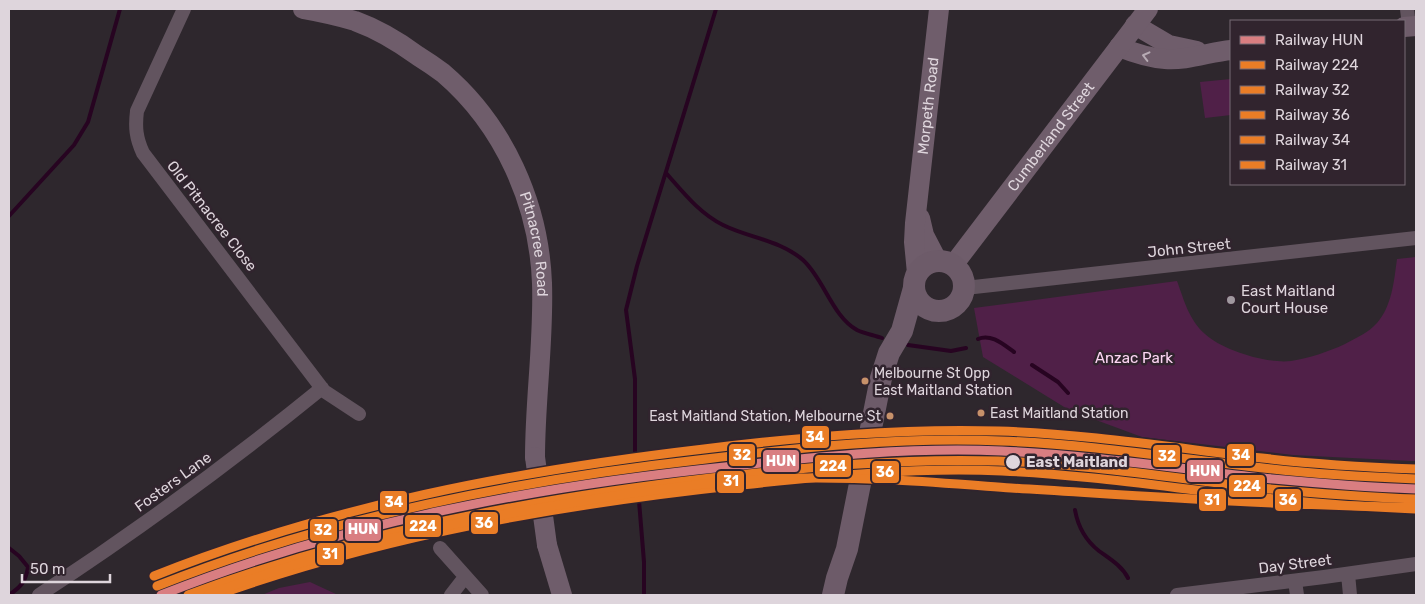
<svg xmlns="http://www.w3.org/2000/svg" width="1425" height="604" font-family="Rubik,sans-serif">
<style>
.green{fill:#502048}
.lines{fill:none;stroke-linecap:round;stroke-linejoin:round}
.stream{stroke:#270421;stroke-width:4}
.street{stroke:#62545f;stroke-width:14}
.secondary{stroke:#6f5d6b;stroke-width:20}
.primary{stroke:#6d5b69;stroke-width:22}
.rail{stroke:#6e636b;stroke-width:4;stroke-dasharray:9 9;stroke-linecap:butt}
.secondary-bridge{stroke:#6f5d6b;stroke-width:20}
.rail-1-casing{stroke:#31242e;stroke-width:12}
.rail-2-casing{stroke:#31242e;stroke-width:12}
.rail-3-casing{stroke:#31242e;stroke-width:12}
.rail-4-casing{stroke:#31242e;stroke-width:12}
.rail-5-casing{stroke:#31242e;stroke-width:12}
.rail-6-casing{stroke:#31242e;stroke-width:12}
.rail-1{stroke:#d97e81;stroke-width:9}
.rail-2{stroke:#ea7d26;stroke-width:9}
.rail-3{stroke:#ea7d26;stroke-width:9}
.rail-4{stroke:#ea7d26;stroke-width:9}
.rail-5{stroke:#ea7d26;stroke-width:9}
.rail-6{stroke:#ea7d26;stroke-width:9}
.oneway{stroke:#b7abb4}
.poi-dot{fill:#a0989f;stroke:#31242e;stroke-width:2}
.bus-dot{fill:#c7916a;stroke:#31242e;stroke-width:2}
.stop-dot{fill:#ded5dc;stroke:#31242e;stroke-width:2}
.labels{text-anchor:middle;stroke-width:5;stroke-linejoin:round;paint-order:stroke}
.bus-label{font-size:14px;fill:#ded5dc;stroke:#31242e;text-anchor:start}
.street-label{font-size:15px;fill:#ded5dc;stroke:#31242e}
.poi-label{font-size:15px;fill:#ded5dc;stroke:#31242e;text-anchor:start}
.park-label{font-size:15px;fill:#fdd6f4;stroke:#31242e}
.stop-label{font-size:15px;font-weight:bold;fill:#ded5dc;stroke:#31242e;text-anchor:start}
.line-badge{stroke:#31242e;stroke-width:2}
.badge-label{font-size:14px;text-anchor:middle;font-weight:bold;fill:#fff}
</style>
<rect width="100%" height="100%" fill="#2e272d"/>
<!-- green -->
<path class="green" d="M1231,79V115L1205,118L1200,82Z
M1416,257V461H1411L1293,455L1142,437L1069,410L983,357L974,308L1177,281C1184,300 1189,320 1205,334C1222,350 1267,364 1291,361C1309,358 1328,352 1345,344C1356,338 1368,333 1377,323C1392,306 1394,281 1397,259Z
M310,582L338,595H262L279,588Z"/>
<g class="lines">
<!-- stream -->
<path class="stream" d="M666,173C683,192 699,213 723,225C749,238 780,240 803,260C824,279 832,316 857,330C865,334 874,335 882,338
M9,216L74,145L88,122L120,9
M978,339C991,333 1004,345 1014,352
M908,345L951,351L966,348
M1032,365L1058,382L1068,393
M1075,510C1078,527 1085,540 1099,551C1110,559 1122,566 1128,578
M9,548L19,556L28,567C26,581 21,587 9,595
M644,595V562L635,452V379L626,310L637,266L716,9"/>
<!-- street -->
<path class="street" d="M184,9L137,111C135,127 136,138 143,153L324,391L359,414
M1407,9L1409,26
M965,288L1416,238
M440,548L482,595
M1348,574L1350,595
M1295,581L1297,595
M39,595C137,531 231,462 322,388
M451,595L465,577
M1177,595L1324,577L1416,564"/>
<!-- secondary -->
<g class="secondary">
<path id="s1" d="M303,9C320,12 338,16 355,21C377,29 399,42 418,56C426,61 435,67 443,73C504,125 539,204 542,283C544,341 535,399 535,457"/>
<path d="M1135,25L1169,45L1197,51"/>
<path d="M1404,27L1416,26"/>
<path d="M1119,47C1134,53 1149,58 1165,59C1186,61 1210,52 1231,50"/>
<path d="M920,218L924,235L937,260"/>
<path id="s2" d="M954,264L1148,9"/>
<path id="s3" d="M917,273L914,242L915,223L939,9"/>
<path d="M547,545L562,595"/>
</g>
<!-- primary -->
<path class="primary" d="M914 286a25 25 0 1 1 50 0a25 25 0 1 1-50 0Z
M833,595L837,578L847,549L881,378L889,353L902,331L914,288"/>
<!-- rail -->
<path class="rail" d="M194,595C263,568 335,549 408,533C563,497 723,477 882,481C1061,485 1238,506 1416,506
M218,595L255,582L317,563"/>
<!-- secondary-bridge -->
<path class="secondary-bridge" d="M535,457L547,545"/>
<defs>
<path id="rail-1" d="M161,595C344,522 538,486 734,466C823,456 912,447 1002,451C1089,455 1176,468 1263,478C1314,483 1365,487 1416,489"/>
<path id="rail-2" d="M188,595C357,532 532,499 711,478C807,467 902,458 998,461C1086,464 1173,478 1260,488C1312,493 1363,497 1416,499"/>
<path id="rail-3" d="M157,586C333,516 519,480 706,459C804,447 902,437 1001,441C1088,444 1175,458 1263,468C1314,474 1365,477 1416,479"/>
<path id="rail-4" d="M217,595C386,535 562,504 741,485C827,476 915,467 1002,471C1088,475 1172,488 1257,497C1310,503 1362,507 1415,509"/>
<path id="rail-5" d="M154,576C330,506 516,471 704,449C802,437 901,428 999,431C1087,434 1175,448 1262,458C1313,464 1365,467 1416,469"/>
<path id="rail-6" d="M208,595C329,548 455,521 583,501C655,489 729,479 802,478C872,477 942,483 1011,488C1146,496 1281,506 1416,507"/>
</defs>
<!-- rail-1 casing -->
<use href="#rail-1" class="rail-1-casing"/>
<!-- rail-2 casing -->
<use href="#rail-2" class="rail-2-casing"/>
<!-- rail-3 casing -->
<use href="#rail-3" class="rail-3-casing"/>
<!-- rail-4 casing -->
<use href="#rail-4" class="rail-4-casing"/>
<!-- rail-5 casing -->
<use href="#rail-5" class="rail-5-casing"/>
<!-- rail-6 casing -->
<use href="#rail-6" class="rail-6-casing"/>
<!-- rail-1 -->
<use href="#rail-1" class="rail-1"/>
<!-- rail-2 -->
<use href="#rail-2" class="rail-2"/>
<!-- rail-3 -->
<use href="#rail-3" class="rail-3"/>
<!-- rail-4 -->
<use href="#rail-4" class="rail-4"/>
<!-- rail-5 -->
<use href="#rail-5" class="rail-5"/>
<!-- rail-6 -->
<use href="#rail-6" class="rail-6"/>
</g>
<!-- one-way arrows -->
<defs><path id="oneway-chevron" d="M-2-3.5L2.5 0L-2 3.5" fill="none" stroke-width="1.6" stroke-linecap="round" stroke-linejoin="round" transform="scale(1.25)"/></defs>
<use class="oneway" href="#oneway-chevron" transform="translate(1146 56) rotate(-166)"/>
<!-- markers -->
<circle class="poi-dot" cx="1231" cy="300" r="5"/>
<g class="bus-dot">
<circle cx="865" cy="381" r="4.5"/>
<circle cx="981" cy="413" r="4.5"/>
<circle cx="890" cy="416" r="4.5"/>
</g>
<circle class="stop-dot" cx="1013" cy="462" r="8"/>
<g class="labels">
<!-- bus labels -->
<g class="bus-label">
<text x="874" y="378">Melbourne St Opp<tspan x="874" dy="17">East Maitland Station</tspan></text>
<text x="990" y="418">East Maitland Station</text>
<text x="881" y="421" text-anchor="end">East Maitland Station, Melbourne St</text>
</g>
<!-- street labels -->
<g class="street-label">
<text dy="5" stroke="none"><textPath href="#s3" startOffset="168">Morpeth Road</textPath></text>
<text dy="5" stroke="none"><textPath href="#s2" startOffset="160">Cumberland Street</textPath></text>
<text transform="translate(212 216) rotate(52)" y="5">Old Pitnacree Close</text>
<text dy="5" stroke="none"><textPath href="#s1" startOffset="355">Pitnacree Road</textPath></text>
<text transform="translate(1189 248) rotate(-6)" y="5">John Street</text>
<text transform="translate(173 482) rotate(-36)" y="5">Fosters Lane</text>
<text transform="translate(1295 564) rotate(-7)" y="5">Day Street</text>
</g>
<!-- poi labels -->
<g class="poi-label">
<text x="1241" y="296">East Maitland<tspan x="1241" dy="17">Court House</tspan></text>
</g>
<!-- park labels -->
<g class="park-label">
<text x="1134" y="363">Anzac Park</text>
</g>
<!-- stop labels -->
<g class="stop-label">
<text x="1026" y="467">East Maitland</text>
</g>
</g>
<g class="line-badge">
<rect x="801" y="425" width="29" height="24" rx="5" fill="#ea7d26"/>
<rect x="728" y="443" width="28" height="24" rx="5" fill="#ea7d26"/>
<rect x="1226" y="443" width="29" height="24" rx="5" fill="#ea7d26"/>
<rect x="1152" y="444" width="29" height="24" rx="5" fill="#ea7d26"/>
<rect x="762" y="449" width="38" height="24" rx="5" fill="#d97e81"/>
<rect x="814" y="454" width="38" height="24" rx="5" fill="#ea7d26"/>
<rect x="1186" y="459" width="38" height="24" rx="5" fill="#d97e81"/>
<rect x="871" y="460" width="29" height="24" rx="5" fill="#ea7d26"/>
<rect x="716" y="470" width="29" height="24" rx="5" fill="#ea7d26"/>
<rect x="1228" y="474" width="38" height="24" rx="5" fill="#ea7d26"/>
<rect x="1198" y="488" width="29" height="24" rx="5" fill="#ea7d26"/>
<rect x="1274" y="488" width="28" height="24" rx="5" fill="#ea7d26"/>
<rect x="379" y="490" width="29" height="24" rx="5" fill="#ea7d26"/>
<rect x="470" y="511" width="29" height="24" rx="5" fill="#ea7d26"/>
<rect x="404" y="514" width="38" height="24" rx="5" fill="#ea7d26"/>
<rect x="344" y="518" width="38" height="24" rx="5" fill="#d97e81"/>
<rect x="309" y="518" width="29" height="24" rx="5" fill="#ea7d26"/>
<rect x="316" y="542" width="29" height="24" rx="5" fill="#ea7d26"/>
</g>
<g class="badge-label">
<text x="815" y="442">34</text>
<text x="742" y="460">32</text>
<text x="1241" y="460">34</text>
<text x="1167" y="461">32</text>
<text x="781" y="466">HUN</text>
<text x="833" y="471">224</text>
<text x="1205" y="476">HUN</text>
<text x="885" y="477">36</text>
<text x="731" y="486">31</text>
<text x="1247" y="491">224</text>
<text x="1212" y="505">31</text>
<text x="1288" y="505">36</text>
<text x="394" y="507">34</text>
<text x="484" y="528">36</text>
<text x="423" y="531">224</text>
<text x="363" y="534">HUN</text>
<text x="323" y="535">32</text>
<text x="330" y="559">31</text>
</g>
<!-- border -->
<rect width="1425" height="604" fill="none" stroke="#ded5dc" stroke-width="20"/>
<!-- legend -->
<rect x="1230" y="20" width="175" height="165" fill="#31242e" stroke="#766b74"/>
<rect x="1240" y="36" width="25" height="8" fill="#d97e81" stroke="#766b74"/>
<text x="1275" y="45" font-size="15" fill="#ded5dc">Railway HUN</text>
<rect x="1240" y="61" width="25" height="8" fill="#ea7d26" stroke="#766b74"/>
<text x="1275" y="70" font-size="15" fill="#ded5dc">Railway 224</text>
<rect x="1240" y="86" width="25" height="8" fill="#ea7d26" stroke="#766b74"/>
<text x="1275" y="95" font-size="15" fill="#ded5dc">Railway 32</text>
<rect x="1240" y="111" width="25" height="8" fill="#ea7d26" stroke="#766b74"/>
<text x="1275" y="120" font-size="15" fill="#ded5dc">Railway 36</text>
<rect x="1240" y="136" width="25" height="8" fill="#ea7d26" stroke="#766b74"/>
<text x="1275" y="145" font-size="15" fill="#ded5dc">Railway 34</text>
<rect x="1240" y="161" width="25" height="8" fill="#ea7d26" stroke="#766b74"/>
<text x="1275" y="170" font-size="15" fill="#ded5dc">Railway 31</text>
<!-- scale -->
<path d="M22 574v8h88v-8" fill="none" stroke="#ded5dc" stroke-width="2.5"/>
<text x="30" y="574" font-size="15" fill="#ded5dc" stroke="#31242e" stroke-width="4" paint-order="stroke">50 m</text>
</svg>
